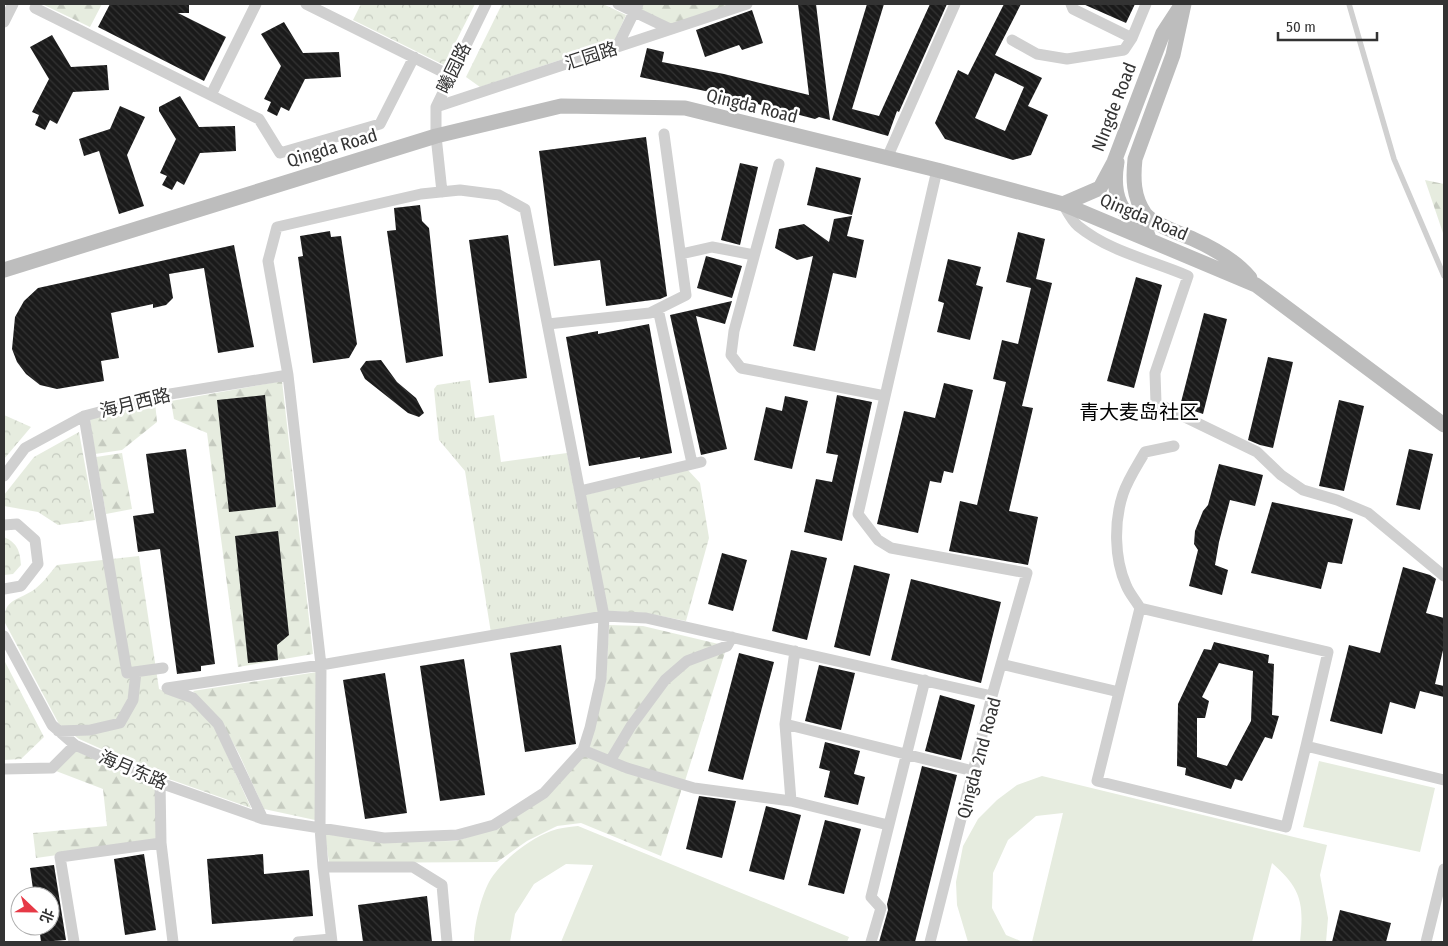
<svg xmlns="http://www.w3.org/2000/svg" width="1448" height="946" font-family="'Fira Sans Condensed','Noto Sans SC',sans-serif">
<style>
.grass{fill:url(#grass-tufts)}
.forest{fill:url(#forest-firs)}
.park{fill:url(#park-crowns)}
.pitch{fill:#e6ecdf}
.building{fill:url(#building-back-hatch);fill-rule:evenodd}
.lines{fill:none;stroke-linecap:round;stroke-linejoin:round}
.lane{stroke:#d0d0d0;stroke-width:5.5}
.street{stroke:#d0d0d0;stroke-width:11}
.secondary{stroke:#bdbdbd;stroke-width:15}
.labels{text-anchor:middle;stroke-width:5;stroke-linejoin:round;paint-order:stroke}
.street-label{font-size:18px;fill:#333;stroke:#fff}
.quarter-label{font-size:20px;fill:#000;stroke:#fff}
</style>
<defs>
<pattern id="grass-tufts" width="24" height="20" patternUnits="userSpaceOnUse" patternTransform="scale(1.25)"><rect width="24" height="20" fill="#e6ecdf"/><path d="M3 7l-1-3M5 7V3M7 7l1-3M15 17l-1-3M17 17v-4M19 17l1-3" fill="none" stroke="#c6cbc0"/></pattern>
<pattern id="forest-firs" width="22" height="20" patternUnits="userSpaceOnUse" patternTransform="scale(1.25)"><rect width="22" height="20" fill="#e6ecdf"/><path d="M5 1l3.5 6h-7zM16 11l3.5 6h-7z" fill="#c6cbc0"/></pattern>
<pattern id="park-crowns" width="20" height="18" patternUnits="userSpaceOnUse" patternTransform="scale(1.25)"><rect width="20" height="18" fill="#e6ecdf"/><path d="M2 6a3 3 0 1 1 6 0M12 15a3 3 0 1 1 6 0" fill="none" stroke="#c6cbc0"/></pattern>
<pattern id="building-back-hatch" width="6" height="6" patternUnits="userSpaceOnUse" patternTransform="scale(1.25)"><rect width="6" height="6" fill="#1a1a1a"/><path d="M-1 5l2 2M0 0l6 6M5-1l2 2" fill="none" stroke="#333"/></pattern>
</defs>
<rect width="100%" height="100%" fill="#fff"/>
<!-- grass -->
<path class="grass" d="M470,380L475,418L494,415L501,462L567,453L599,613L491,633L465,471L439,440L434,389L437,385Z"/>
<!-- forest -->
<path class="forest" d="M42,4H102L90,27Z
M643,4H734L671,25L640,9Z
M1425,180L1444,184V236Z
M282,381L313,654L238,667L207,433L174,419L171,401Z
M155,402L157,422L122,450L95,454L90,419Z
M122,453L132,509L106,514L96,457Z
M609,625L643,626L727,646L685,781L629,764L589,747L606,681Z
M317,672L315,820L264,809L239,754L221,721L193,691Z
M76,751L156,786L157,841L36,858L33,833L107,826L103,789L56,771Z
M584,755L682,788L661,856L581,823L557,826L527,841L497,862L329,863L325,834L385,842L456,841L496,828Z"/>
<!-- park -->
<path class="park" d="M361,4H475L444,65L353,20Z
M502,4H603L626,15L614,42L480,87L466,77Z
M4,415L31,427L4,459Z
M79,432L95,520L58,525L38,512L4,506V495L34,457Z
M687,469L700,483L709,538L686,621L645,613L608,611L585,495Z
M4,537C17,543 20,550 21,565L13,574L4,575Z
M139,556L159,689L189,701L214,726L251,808L169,779L79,739L59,724L4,621C4,598 20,600 35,589C43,583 50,573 57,565Z
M4,660L44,737L21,759L4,760Z"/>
<!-- pitch -->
<path class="pitch" d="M1319,761L1435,788L1420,852L1303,827Z
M1042,776L1327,845L1320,875L1328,918L1326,942H1300C1304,904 1302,889 1272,863L1252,942H1032L1063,813L1036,816L1008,840L993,873L992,908L1006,935L1023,942H968L957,905L956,882L963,846L978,819L997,800L1017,785Z
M578,826L849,937L847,942H561L593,865L566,864L534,884L515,914L510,942H474C474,926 481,897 489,882C501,861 529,839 551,831C559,828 569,827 578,826Z"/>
<!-- building -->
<path class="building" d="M110,4H189V13H178L226,37L204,81L98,27Z
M798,4H816L830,120L819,117L815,119L719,94L640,77L647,48L664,52L662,62L724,74L809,95Z
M867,4H884L852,109L879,116L930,4H947L899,112L897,111L888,136L832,120Z
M1004,4H1021L995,55L1042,78L1028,106L1048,115L1031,155L1013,160L945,139L935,123L958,70L968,75ZM995,73L1024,87L1005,131L975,118Z
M1083,4H1135L1126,23Z
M752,10L763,43L742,50L739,45L705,57L696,30Z
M284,22L303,53L339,52L341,77L305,79L289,111L281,107L277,116L267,111L271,102L264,99L281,66L261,34Z
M52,35L71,67L107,65L109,90L73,92L57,124L50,120L45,130L35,125L39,115L32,112L49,79L30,47Z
M180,96L199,127L235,126L236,151L200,153L184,185L177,181L172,190L162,185L167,176L160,173L176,139L159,111V107Z
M120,106L145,117L127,155L144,206L119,214L99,151L84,156L79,139L110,129Z
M646,137L667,296L660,299L606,306L600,260L554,266L539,151Z
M740,163L758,167L740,245L721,240Z
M816,167L861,178L852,215L807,205Z
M420,205L422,221L429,228L443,356L406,363L387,231L396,230L394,208Z
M852,216L847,236L864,240L856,278L833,273L815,351L793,346L813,256L797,260L775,248L779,229L804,224L829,242L834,219Z
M330,231L331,237L341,236L357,344L349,358L313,363L298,257L303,256L300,236Z
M1018,232L1045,239L1036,279L1052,283L1022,406L1033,408L1009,511L1038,517L1028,565L949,551L960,501L977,505L1006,382L993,379L1002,340L1018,344L1031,288L1006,282Z
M508,235L527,378L489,383L469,240Z
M234,245L254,347L218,353L204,268L169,274L173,298L166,305L153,308V304L111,313L119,358L101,361L104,381L57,389L40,385L26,374L17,362L12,349L15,317L24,301L38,288Z
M706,256L742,266L732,298L697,288Z
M948,259L981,267L976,285L983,287L970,340L937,332L944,303L938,301Z
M1136,277L1162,285L1134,388L1107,381Z
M732,301L725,324L696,316L727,449L701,455L670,315Z
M1204,313L1227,319L1203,414L1180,406Z
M649,324L672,453L640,459V457L589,466L566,337L598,331V334Z
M1268,357L1293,362L1273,448L1260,445L1248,440Z
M381,360L397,382L416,398L424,413L419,417L408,413L365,379L360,369L366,361Z
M944,383L973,390L953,473L944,471L941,483L930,481L918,533L877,524L904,411L935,418Z
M265,395L276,507L229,512L217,400Z
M837,395L872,402L842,541L804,532L816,479L832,482L838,455L826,453Z
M785,396L808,401L792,469L754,460L766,407L782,411Z
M1339,400L1364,406L1344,491L1319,486Z
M186,449L215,664L201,666V671L177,674L160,549L138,552L133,516L154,513L146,454Z
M1409,449L1433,454L1420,510L1396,505Z
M1219,464L1263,475L1255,506L1230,500L1219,542L1215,565L1228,570L1222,595L1189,586L1198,550L1194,544L1195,531L1203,511L1208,505Z
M1272,502L1353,519L1342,564L1328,562L1321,589L1251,573Z
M278,531L289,635L277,645L278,660L248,663L235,536Z
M791,550L827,558L807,640L772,631Z
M722,553L747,560L733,611L708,604Z
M854,565L890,574L870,656L834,647Z
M1403,567L1430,575L1436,579L1426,613L1444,618V646L1435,684L1444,686V697L1420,691L1415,709L1390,702L1382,734L1330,721L1349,645L1380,653Z
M911,579L1001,602L981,683L891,660Z
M1214,642L1269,655L1268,663L1274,664L1272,715L1279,716L1272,739L1265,737L1242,781L1235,779L1231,789L1185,775L1186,768L1177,766L1178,704L1204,649L1211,650ZM1219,663L1253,671L1251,721L1227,766L1197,757V718H1205L1209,701L1202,697Z
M561,645L576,744L525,752L510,653Z
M739,653L774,662L743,780L708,771Z
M464,659L485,795L440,801L420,666Z
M819,665L855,673L841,730L805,721Z
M385,673L407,813L365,819L343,680Z
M940,695L975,705L961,760L925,751Z
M825,742L860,751L854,774L865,777L858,805L824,797L830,771L819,768Z
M922,766L957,775L915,942H879L888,910L887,904Z
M699,796L736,801L722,858L686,849Z
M766,806L801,815L784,880L749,871Z
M825,820L861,829L844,894L808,885Z
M144,854L156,930L125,935L114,859Z
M263,854L264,874L309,870L313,916L212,924L207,859Z
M54,865L66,940L41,942L39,926H50V896H34L30,868Z
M427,896L432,942H363L358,905Z
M1340,910L1391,923L1386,942H1332Z"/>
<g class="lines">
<!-- lane -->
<path class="lane" d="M1349,4L1394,159L1444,276"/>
<!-- street -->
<path class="street" d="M306,4L451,76
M618,4L670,29
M1071,4L1073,9L1132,38L1146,4
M35,8L259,119L280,153L380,124L414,57
M4,22L13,4
M1012,40L1037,54L1067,59L1124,50L1132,38
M617,47L638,4
M211,95L256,4
M436,107L747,4
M887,158L955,4
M779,164L734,331L731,355L741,368L885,396
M442,192L436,136V107L486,4
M1063,204C1067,211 1072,221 1078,226C1110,252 1151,260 1188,276L1155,373L1156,403L1257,452L1281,475L1303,490L1337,500L1368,513L1444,576
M681,254L712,247L754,255
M658,309L692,463
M548,324L650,313L686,295L664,134
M84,416L127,673L163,668
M4,476L25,448L84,416L164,395L288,375
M580,491L701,462
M4,525L17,524L35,540L38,564L21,586L4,589
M1140,608C1136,601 1129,593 1126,585C1114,558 1114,521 1123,494C1128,479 1137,466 1145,452L1174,446
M4,636L52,725L75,745L166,785L263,819L384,838L457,835L494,825L544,793L583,750L590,728L601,679L604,616L525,209L499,195L460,190L421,194L277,227L268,261L288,375L321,665L320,828L323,867H413L442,885L447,942
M1001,664L1119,692L1097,781L1286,827L1306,746L1444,780
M167,688L321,665L604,616L646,618L992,696
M168,689L193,698L218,724L263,819
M1119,692L1140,608L1328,652L1306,746
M785,724L973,771
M58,731L90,730L120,723L133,700L136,672
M583,750L627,768L694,788L791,801L785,724L795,651
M610,761L631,726L665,680L687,661L727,646L732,637
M4,769L52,768L75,745
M791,801L888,825
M161,843L173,942
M323,867L332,942
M74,942L60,857L161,843L160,782
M298,942L331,939
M871,942L881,908L871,897L925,680
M930,942L992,696L1027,573L891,548L878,540L858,514L937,170
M1426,942L1444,869"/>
<!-- secondary -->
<path class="secondary" d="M1184,4L1173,55L1135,159C1133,178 1133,197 1145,214C1154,225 1180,233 1193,239C1213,248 1236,261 1250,278
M1117,162C1111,197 1121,213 1148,235
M1063,204L1100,188L1114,162L1163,33L1180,7
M4,270L436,136L561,106L685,108L937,170L1063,204L1256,285L1444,425"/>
</g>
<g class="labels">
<!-- street labels -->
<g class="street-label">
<text transform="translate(591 56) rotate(-18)" y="6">汇园路</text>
<text transform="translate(454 68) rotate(-64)" y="6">曦园路</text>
<text transform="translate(752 106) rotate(14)" y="6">Qingda Road</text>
<text transform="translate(1114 107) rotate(-69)" y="6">NIngde Road</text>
<text transform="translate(332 148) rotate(-17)" y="6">Qingda Road</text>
<text transform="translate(1144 217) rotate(23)" y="6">Qingda Road</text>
<text transform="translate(135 403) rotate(-14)" y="6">海月西路</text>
<text transform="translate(979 758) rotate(-75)" y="6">Qingda 2nd Road</text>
<text transform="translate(133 770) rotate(23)" y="6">海月东路</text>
</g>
<!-- quarter labels -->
<g class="quarter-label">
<text x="1139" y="419">青大麦岛社区</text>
</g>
</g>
<!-- border -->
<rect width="1448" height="946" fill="none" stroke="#333333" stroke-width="10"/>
<!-- north arrow -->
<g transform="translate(35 911) rotate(112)"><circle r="24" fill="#ffffff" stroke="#adadad"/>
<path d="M0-4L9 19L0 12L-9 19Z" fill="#e63946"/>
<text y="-8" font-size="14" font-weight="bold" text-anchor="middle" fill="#333333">北</text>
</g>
<!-- scale -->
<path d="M1278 32v8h99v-8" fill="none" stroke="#333333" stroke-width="2.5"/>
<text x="1286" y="32" font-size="15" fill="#333333" stroke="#ffffff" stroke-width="4" paint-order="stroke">50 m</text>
</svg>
